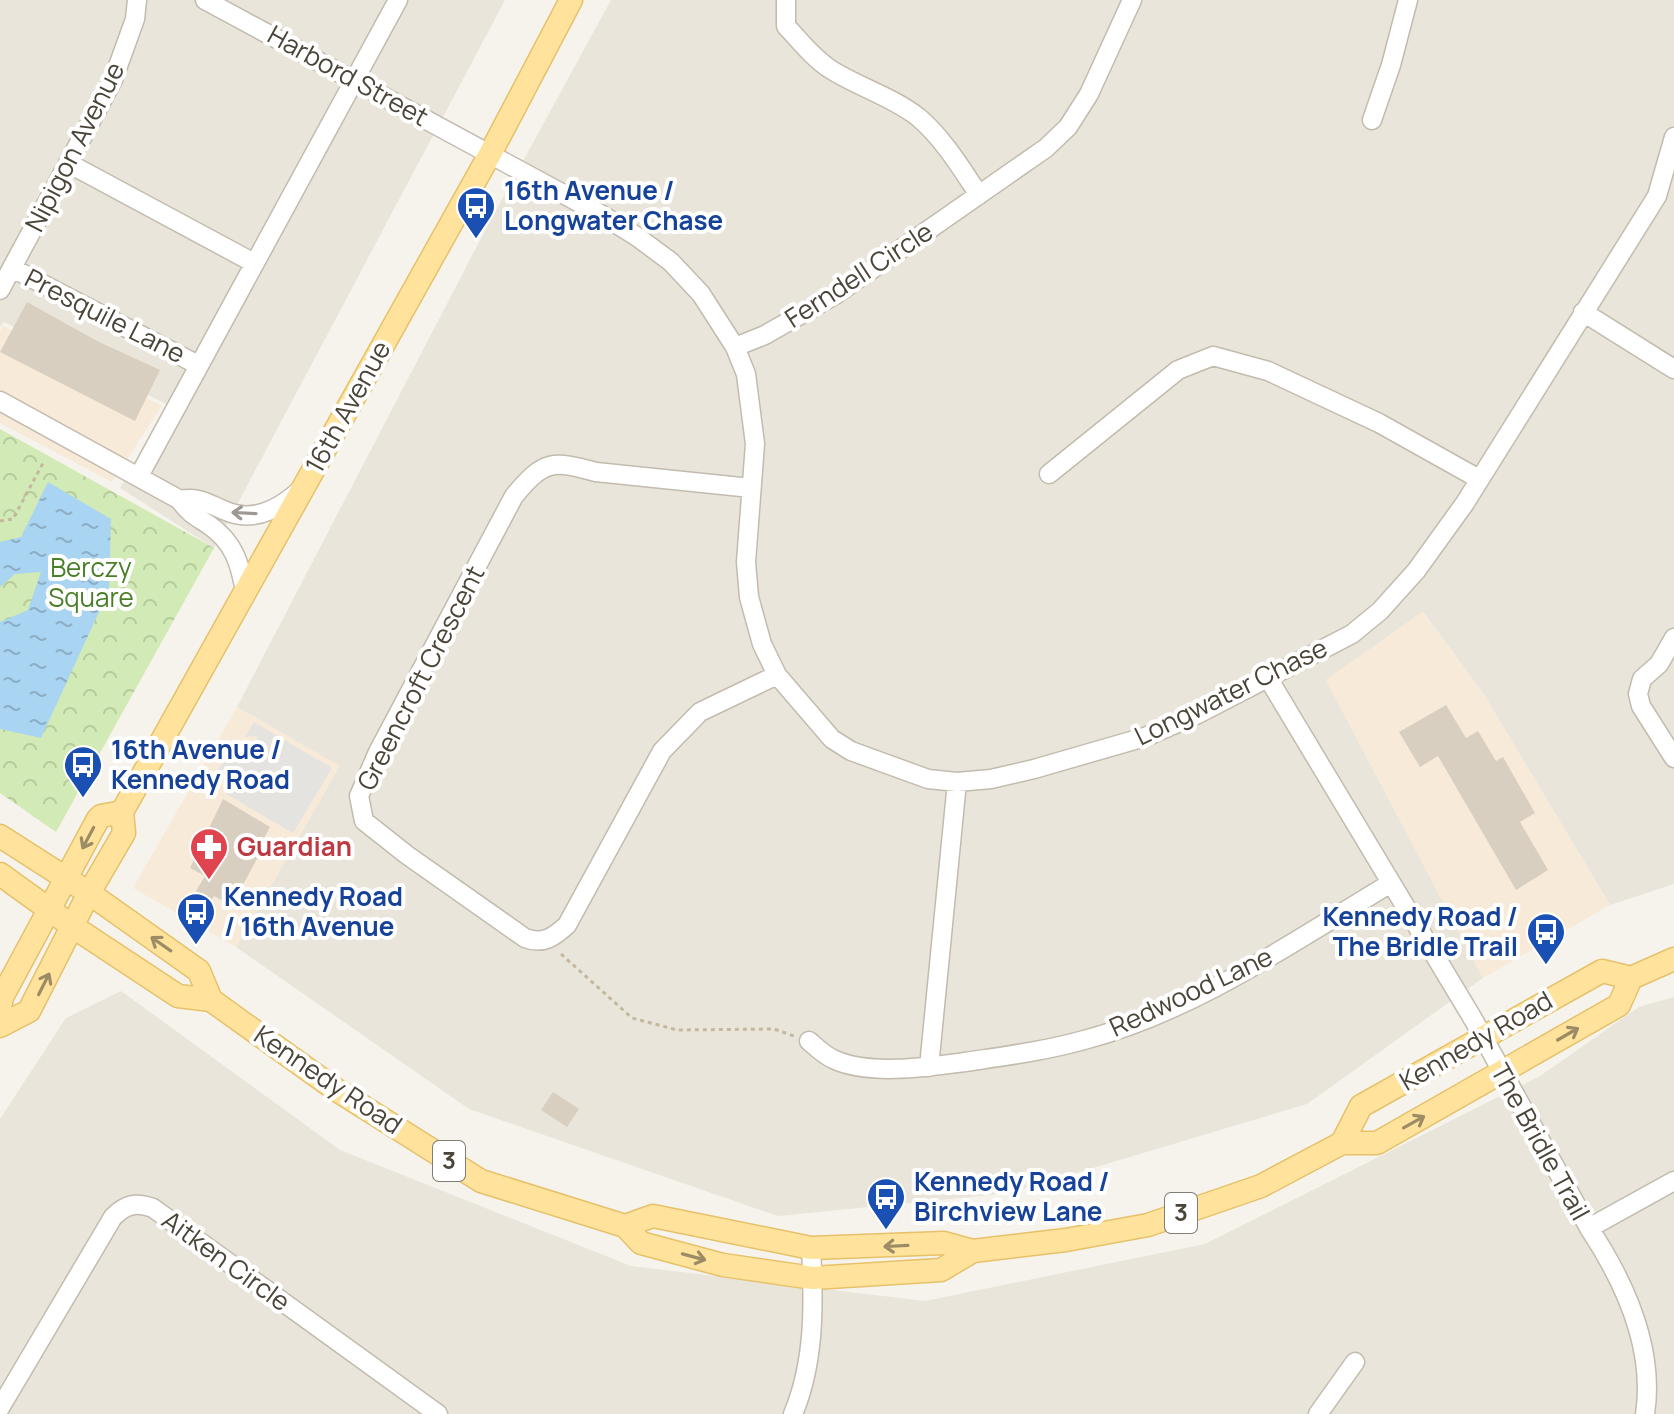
<svg xmlns="http://www.w3.org/2000/svg" width="1674" height="1414" font-family="Manrope,sans-serif">
<style>
.residential{fill:#eae5da}
.commercial{fill:#f7ead8}
.park{fill:url(#park-crowns)}
.parking{fill:#e5e3e0}
.water{fill:url(#water-ripples)}
.building{fill:#d8cfc1}
.lines{fill:none;stroke-linecap:round;stroke-linejoin:round}
.minor-casing{stroke:#c2bbae;stroke-width:21}
.major-casing{stroke:#e6c16a;stroke-width:25}
.path{stroke:#c4b79f;stroke-width:3;stroke-dasharray:4 4;stroke-linecap:butt}
.minor{stroke:#fff;stroke-width:18}
.major{stroke:#ffe39c;stroke-width:22}
.oneway{stroke:#9c9892}
.oneway2{stroke:#9c8c66}
.labels{text-anchor:middle;stroke-width:8;stroke-linejoin:round;paint-order:stroke}
.shield{fill:#fff;stroke:#817c74;stroke-width:2}
.shield-label{font-size:24px;font-weight:bold;fill:#4b4439}
.street-label{font-size:26px;fill:#4b4439;stroke:#fff}
.transit-label{font-size:26px;font-weight:bold;fill:#164399;stroke:#fff;text-anchor:start}
.park-label{font-size:26px;fill:#4a7f2a;stroke:#fff}
.health-label{font-size:26px;font-weight:bold;fill:#be3a42;stroke:#fff;text-anchor:start}
</style>
<defs>
<pattern id="park-crowns" width="20" height="18" patternUnits="userSpaceOnUse" patternTransform="scale(2)"><rect width="20" height="18" fill="#d2eab5"/><path d="M2 6a3 3 0 1 1 6 0M12 15a3 3 0 1 1 6 0" fill="none" stroke="#b6ca9c"/></pattern>
<pattern id="water-ripples" width="26" height="14" patternUnits="userSpaceOnUse" patternTransform="scale(2)"><rect width="26" height="14" fill="#a9d4f2"/><path d="M2 4q2-2 4 0t4 0M15 11q2-2 4 0t4 0" fill="none" stroke="#8caec5"/></pattern>
</defs>
<rect width="100%" height="100%" fill="#f6f3ec"/>
<!-- residential -->
<path class="residential" d="M0,0H505L214,548L120,488L168,405L4,322L0,327Z
M611,0H1674V884L1610,905L1483,693L1423,612L1326,680L1483,978L1307,1104L1009,1193L778,1216L469,1109L236,947L339,766L237,707L488,225Z
M121,991L340,1150L631,1266L925,1301L1205,1244L1540,1076L1639,1007L1674,997V1414H0V1119L66,1018Z"/>
<!-- commercial -->
<path class="commercial" d="M3,326L162,406L112,482L0,423V331Z
M1422,612L1483,693L1610,905L1483,978L1326,680Z
M237,707L340,766L236,947L133,888Z"/>
<!-- park -->
<path class="park" d="M0,429L214,548L56,832L0,793Z"/>
<!-- parking -->
<path class="parking" d="M254,722L332,768L293,833L226,794L231,785L215,775L233,745L251,755L257,744V736L245,737Z"/>
<!-- water -->
<path class="water" d="M48,482L111,519L109,590L41,738L0,729V622L28,610L41,572L15,574L0,587V542L21,537Z"/>
<!-- building -->
<path class="building" d="M27,302L99,342L160,370L135,421L0,352Z
M1446,705L1466,738L1478,731L1496,761L1503,757L1535,813L1520,822L1548,870L1516,890L1438,756L1420,767L1399,732Z
M223,799L270,827L263,840L266,842L238,894L235,892L229,904L214,896L212,899L196,891L205,876L190,868Z
M553,1092L579,1109L567,1127L541,1110Z"/>
<g class="lines">
<defs>
<path id="minor" d="M205,0L602,215L636,236L671,262L701,294L735,347L746,374L755,444L746,562L749,597L762,644L777,675L832,739L851,751L928,779L957,782L991,779L1034,769L1145,737L1198,714L1352,634L1380,611L1416,571L1465,503L1657,196L1674,137
M786,0V26C800,41 813,58 830,69C858,87 891,96 918,117C943,138 961,168 979,195
M1372,120L1391,65L1408,0
M68,163L254,263
M12,268L198,365
M0,290L113,80L135,19L137,0
M1583,312L1674,369
M735,347L765,335L835,295L1046,148L1068,127L1089,94L1132,0
M0,401L180,500C188,513 197,517 209,525C234,542 240,564 245,591
M1049,474L1178,370L1213,356L1268,371L1379,423L1479,479
M139,476L398,0
M751,488L596,472C552,460 544,460 514,496L378,752L359,796L364,821L407,855L525,938C543,945 554,937 567,925L662,751L700,712L777,675
M180,500C203,495 214,509 235,514C259,520 282,506 299,491
M1674,638L1659,664L1642,679L1638,694L1641,706L1674,758
M1268,678L1473,1019L1589,1228C1624,1281 1655,1349 1645,1414
M809,1041C816,1047 824,1055 833,1059C868,1076 928,1067 965,1062C1005,1056 1045,1051 1084,1040C1195,1011 1294,941 1391,883
M929,1067L957,782
M1589,1228L1674,1181
M0,1408L113,1217C126,1204 136,1202 153,1208L438,1414
M793,1414C815,1362 814,1303 811,1248
M1318,1414L1355,1362"/>
<path id="major" d="M0,836L89,893L199,971L211,1000
M0,874L72,926L178,996L211,1000L335,1089L481,1181L625,1226L641,1243L723,1265L813,1278L941,1270L973,1251
M0,1009L2,997L98,819L101,816L122,812
M0,1026L29,1011L89,893L124,833L122,812L490,154L571,0
M1342,1143L1361,1106L1602,971L1631,978L1674,959
M625,1226L653,1216L811,1248L944,1243L973,1251L1066,1240L1148,1225L1261,1186L1342,1143H1377L1619,1005L1631,978"/>
</defs>
<!-- minor casing -->
<use href="#minor" class="minor-casing"/>
<!-- major casing -->
<use href="#major" class="major-casing"/>
<!-- path -->
<path class="path" d="M0,521L13,519L43,463
M561,954L632,1018L677,1030L774,1029L794,1036"/>
<!-- minor -->
<use href="#minor" class="minor"/>
<!-- major -->
<use href="#major" class="major"/>
</g>
<!-- one-way arrows -->
<defs><path id="oneway-shaft" d="M-6 0H5M1.5-3L5.5 0L1.5 3" fill="none" stroke-width="1.6" stroke-linecap="round" stroke-linejoin="round" transform="scale(2)"/></defs>
<use class="oneway" href="#oneway-shaft" transform="translate(244 513) rotate(-177)"/>
<g class="oneway2">
<use href="#oneway-shaft" transform="translate(88 838) rotate(118)"/>
<use href="#oneway-shaft" transform="translate(161 944) rotate(-145)"/>
<use href="#oneway-shaft" transform="translate(44 984) rotate(-63)"/>
<use href="#oneway-shaft" transform="translate(1568 1034) rotate(-30)"/>
<use href="#oneway-shaft" transform="translate(1414 1122) rotate(-29)"/>
<use href="#oneway-shaft" transform="translate(896 1246) rotate(177)"/>
<use href="#oneway-shaft" transform="translate(694 1257) rotate(15)"/>
</g>
<!-- icons -->
<defs>
<symbol id="bus-pin" viewBox="-11 -11 22 30"><path d="M0 17L-7.5 6A9.5 9.5 0 1 1 7.5 6Z" fill="#1a4fb4" stroke="#fff"/><path d="M-5-6H5V4H4V6H2V4H-2V6H-4V4H-5ZM-3.5-4V0h7V-4ZM-3.5 1.2v1.5H-2V1.2ZM2 1.2v1.5H3.5V1.2Z" fill="#fff"/></symbol>
<symbol id="pharmacy-pin" viewBox="-11 -11 22 30"><path d="M0 17L-7.5 6A9.5 9.5 0 1 1 7.5 6Z" fill="#e0444e" stroke="#fff"/><path d="M-2-6h4v4h4v4h-4v4h-4v-4h-4v-4h4Z" fill="#fff"/></symbol>
</defs>
<g fill-rule="evenodd">
<use href="#bus-pin" x="454" y="184" width="44" height="60"/>
<use href="#bus-pin" x="61" y="743" width="44" height="60"/>
<use href="#pharmacy-pin" x="187" y="825" width="44" height="60"/>
<use href="#bus-pin" x="174" y="890" width="44" height="60"/>
<use href="#bus-pin" x="1524" y="910" width="44" height="60"/>
<use href="#bus-pin" x="864" y="1175" width="44" height="60"/>
</g>
<g class="labels">
<!-- shield labels -->
<g class="shield">
<rect x="433" y="1141" width="32" height="40" rx="6"/>
<rect x="1165" y="1193" width="32" height="40" rx="6"/>
</g>
<g class="shield-label">
<text x="449" y="1169">3</text>
<text x="1181" y="1221">3</text>
</g>
<!-- street labels -->
<g class="street-label">
<text transform="translate(348 76) rotate(29)" y="9">Harbord Street</text>
<text transform="translate(75 147) rotate(-63)" y="9">Nipigon Avenue</text>
<text transform="translate(859 275) rotate(-33)" y="9">Ferndell Circle</text>
<text transform="translate(105 316) rotate(27)" y="9">Presquile Lane</text>
<text transform="translate(348 407) rotate(-61)" y="9">16th Avenue</text>
<text transform="translate(421 678) rotate(-63)" y="9">Greencroft Crescent</text>
<text transform="translate(1231 692) rotate(-26)" y="9">Longwater Chase</text>
<text transform="translate(1191 992) rotate(-25)" y="9">Redwood Lane</text>
<text transform="translate(1476 1041) rotate(-30)" y="9">Kennedy Road</text>
<text transform="translate(328 1080) rotate(34)" y="9">Kennedy Road</text>
<text transform="translate(1540 1142) rotate(61)" y="9">The Bridle Trail</text>
<text transform="translate(226 1261) rotate(36)" y="9">Aitken Circle</text>
</g>
<!-- transit labels -->
<g class="transit-label">
<text x="504" y="200">16th Avenue /<tspan x="504" dy="30">Longwater Chase</tspan></text>
<text x="111" y="759">16th Avenue /<tspan x="111" dy="30">Kennedy Road</tspan></text>
<text x="224" y="906">Kennedy Road<tspan x="224" dy="30">/ 16th Avenue</tspan></text>
<text x="1518" y="926" text-anchor="end">Kennedy Road /<tspan x="1518" dy="30">The Bridle Trail</tspan></text>
<text x="914" y="1191">Kennedy Road /<tspan x="914" dy="30">Birchview Lane</tspan></text>
</g>
<!-- park labels -->
<g class="park-label">
<text x="91" y="577">Berczy<tspan x="91" dy="30">Square</tspan></text>
</g>
<!-- health labels -->
<g class="health-label">
<text x="237" y="856">Guardian</text>
</g>
</g>
</svg>
